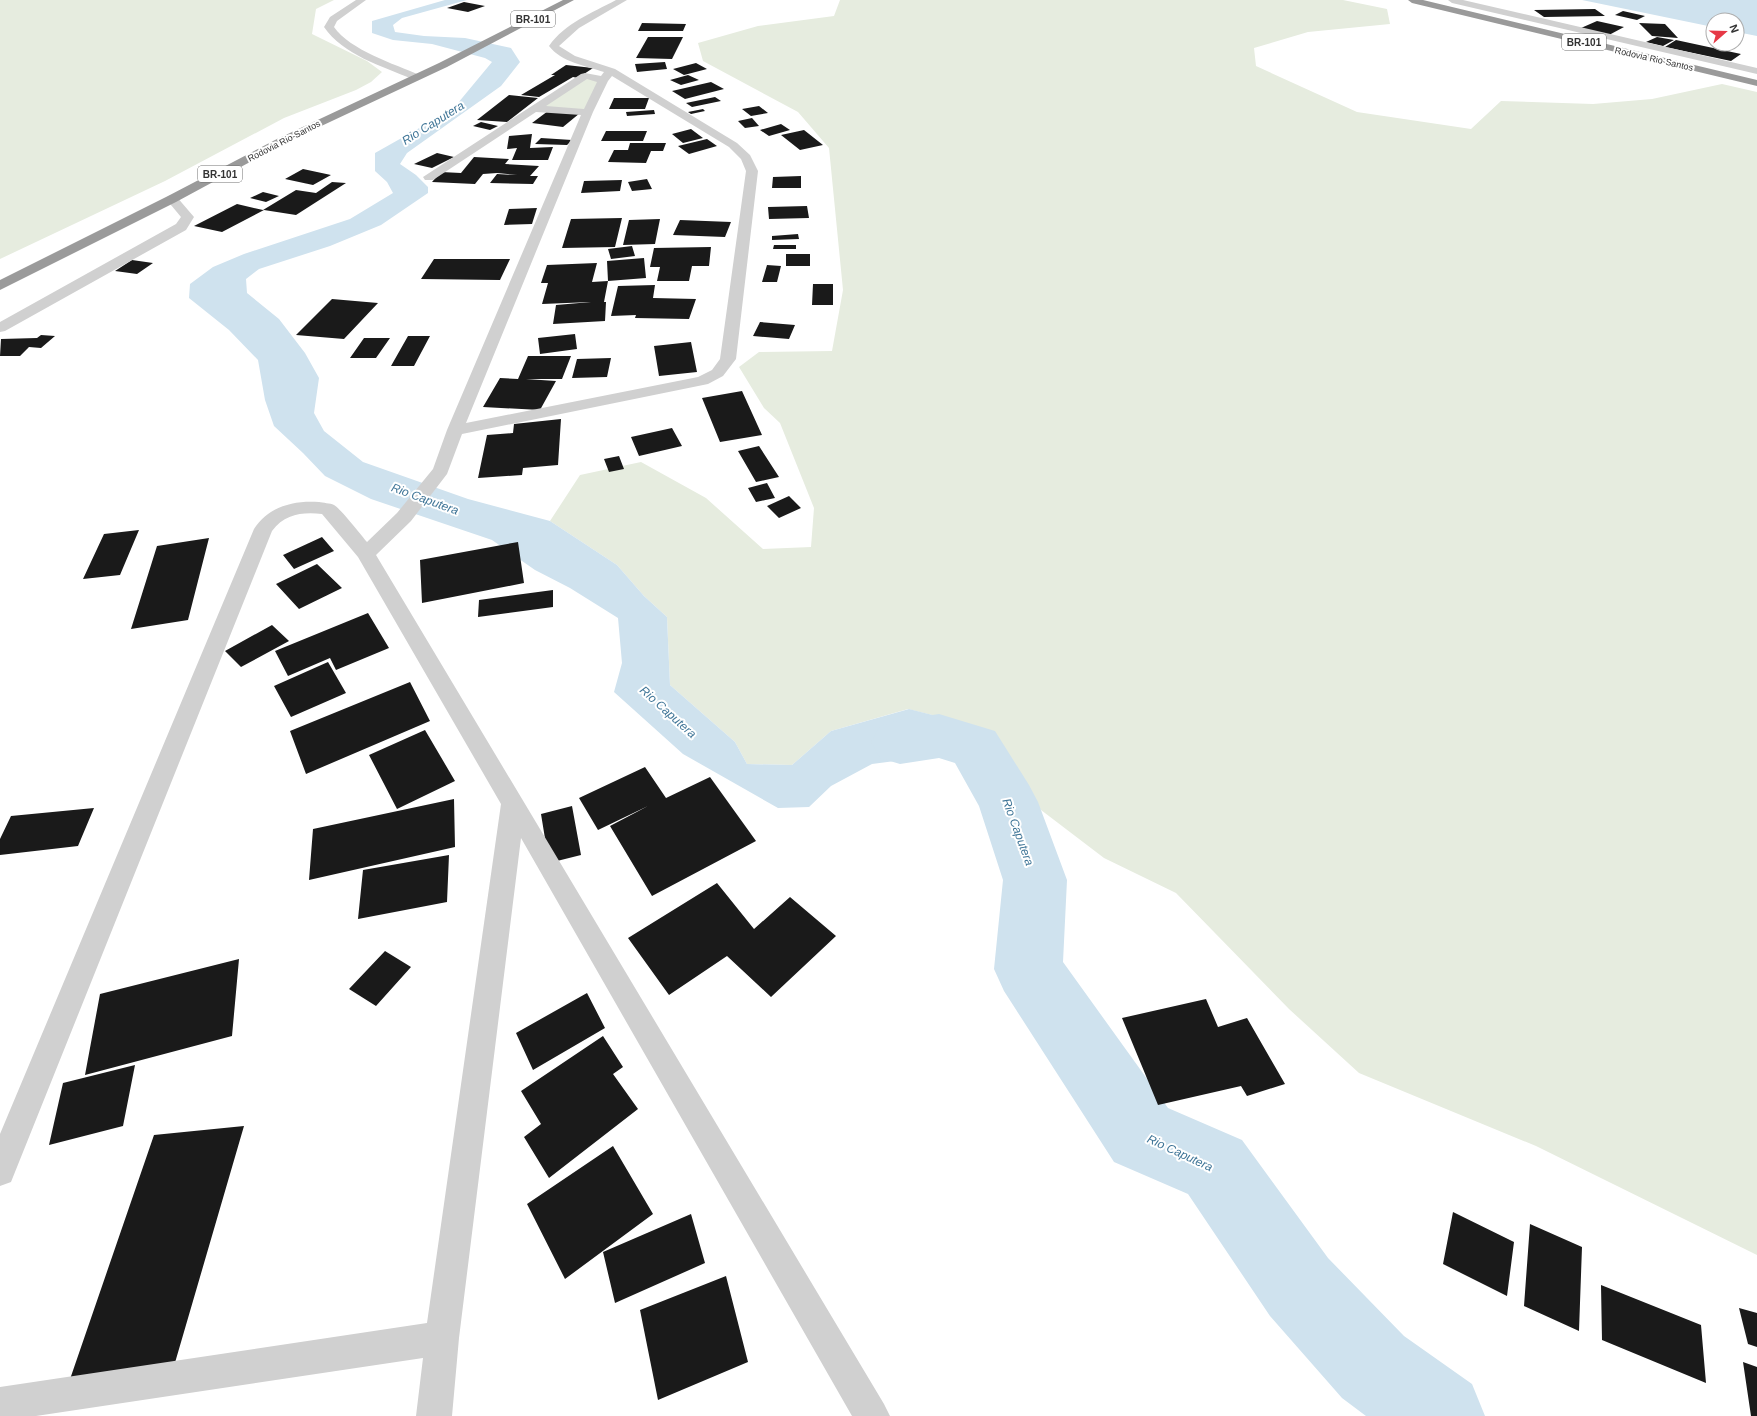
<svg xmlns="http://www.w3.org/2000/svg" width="1757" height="1416" font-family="Arial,sans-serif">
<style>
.green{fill:#e6ecdf}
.water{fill:#cfe2ee}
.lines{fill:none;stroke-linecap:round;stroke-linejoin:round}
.river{fill:#cfe2ee;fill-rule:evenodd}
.building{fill:#1a1a1a}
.minor{fill:#d0d0d0;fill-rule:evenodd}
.highway{fill:#9a9a9a;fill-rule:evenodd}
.labels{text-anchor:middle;stroke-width:4;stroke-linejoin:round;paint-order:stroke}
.far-street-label{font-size:9px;fill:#333;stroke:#fff}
.shield{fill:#fff;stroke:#707070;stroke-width:1}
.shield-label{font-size:10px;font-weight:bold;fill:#333}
.water-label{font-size:12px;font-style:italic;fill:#3f7597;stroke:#fff}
</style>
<rect width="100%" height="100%" fill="#fff"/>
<!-- green -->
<path class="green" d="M0,0H334L316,9L312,34L367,61L382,72L371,82L356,90L284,118L165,181L0,259Z
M840,0H1343L1387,9L1390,24L1308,32L1254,48L1256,66L1357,112L1471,129L1501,101L1593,104L1652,99L1722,84L1757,92V1255L1536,1146L1359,1073L1289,1009L1176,893L1104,858L1020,794L976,726L908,709L831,731L792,765L747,764L735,742L670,685L667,617L644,596L617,565L550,521L580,475L641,462L706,498L763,549L811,547L814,508L780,423L764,408L739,367L759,352L832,351L843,290L829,148L798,112L703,61L698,43L758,26L834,16Z
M586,78L600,81L584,111L540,108Z"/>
<!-- water -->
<path class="water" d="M445,0H467L402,18L393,25L395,32L424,36L465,38L511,48L520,62L501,86L407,153L400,164L416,175L428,187V193L381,225L330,246L259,269L246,279L247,293L279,319L305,353L319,378L314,413L324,431L363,462L468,499L550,521L617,565L644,596L667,617L670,685L735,742L747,764L792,765L831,731L909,709L976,726L975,747L926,745L895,761L872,764L831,786L809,807L778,808L683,754L614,692L622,663L618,618L570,588L535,570L492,540L371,499L325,476L303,453L274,426L265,400L258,360L229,330L189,298L190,284L213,267L244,254L350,219L393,193L387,182L375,171V153L453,109L492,62L485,58L432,44L393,40L372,33V21Z
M1582,0H1757V36L1737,32V20H1713V27Z"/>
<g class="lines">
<!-- river -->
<path class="river" d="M939,714L995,731L1029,785L1038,802L1067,880L1063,962L1168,1108L1242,1140L1328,1258L1404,1336L1472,1384L1485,1416H1366L1342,1398L1270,1316L1188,1194L1114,1162L1004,991L994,969L1003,880L979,806L955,763L939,758L900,764L880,758L871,742L880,726L900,720Z"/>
</g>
<!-- building -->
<path class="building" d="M464,2L485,6L468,12L447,8Z
M1595,9L1605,16L1544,17L1534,10Z
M1623,11L1645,16L1637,20L1615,15Z
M1597,21L1624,27L1609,35L1581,28Z
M642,23L686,24L683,31H638Z
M1639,23L1665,24L1678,38L1652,36Z
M648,37H683L672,59L636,58Z
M1657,37L1674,40L1663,46L1646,42Z
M1676,40L1741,54L1731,61L1665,47Z
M665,62L667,69L637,72L635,64Z
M696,63L707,69L684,75L673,69Z
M566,65L593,68L578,78L573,77L539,97L521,95L555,75H551Z
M688,75L699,80L681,85L670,80Z
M711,82L724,89L685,99L672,91Z
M509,95L538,98L507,122L477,120Z
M715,97L721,101L692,107L686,103Z
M614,98H649L645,109H609Z
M759,106L768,113L751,116L742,109Z
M703,109L705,111L691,114L688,112Z
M654,110L655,114L627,116L626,112Z
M548,111L580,113L563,127L532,123Z
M752,118L759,126L745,128L738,121Z
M481,122L498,126L490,130L473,126Z
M781,124L790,130L769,136L760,130Z
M691,129L703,138L683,143L672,134Z
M804,130L823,145L800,150L781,135Z
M606,131H647L643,141H601Z
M532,134L530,148L553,147L548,160H512L517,148L507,149L509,136Z
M541,138L572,140L567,145L535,144Z
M707,139L717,146L689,154L678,146Z
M630,143H666L663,151H651L646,163L608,162L614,150H628Z
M437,153L454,157L432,168L414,164Z
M474,157L509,159L505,164L539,166L530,176H538L533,184L490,183L497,174L517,175L497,173L483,174L475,184L432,182L441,172L461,173Z
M303,169L331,175L313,185L285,179Z
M801,176V188H772L773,177Z
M647,179L652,189L632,191L628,182Z
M622,180L620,191L581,193L584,181Z
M332,182L346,183L296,215L264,210L222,232L194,226L237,204L263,210L296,190L316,193Z
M263,192L279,196L266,202L250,198Z
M807,206L809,218L769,219L768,207Z
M537,208L532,224L504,225L509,209Z
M622,218L615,247L562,248L571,219Z
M660,219L655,244L623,245L629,220Z
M680,220L731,222L725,237L673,235Z
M798,234L799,239L772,240V236Z
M774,245H796V249H773Z
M632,246L635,256L611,259L608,249Z
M711,247L709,266H692L689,281H657L660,267H650L654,248Z
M786,254H810V266H786Z
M644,258L646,278L608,281L607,261Z
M434,259H510L500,280L421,279Z
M132,260L153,263L137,274L115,271Z
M597,263L592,282L608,281L604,302H606L605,321L553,324L556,305L591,302L542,304L548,283H541L547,265Z
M767,265L781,266L777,282H762Z
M813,284H833V305H812Z
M655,285L653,298L696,299L689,319L635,318L636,315L611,316L618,286Z
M332,299L378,303L344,339L296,335Z
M760,322L795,325L789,339L753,336Z
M575,334L577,349L540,354L538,338Z
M41,335L55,336L41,348L29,347L20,356H0L1,339L37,338Z
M408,336H430L414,366H391Z
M364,338H390L376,358H350Z
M691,342L697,372L659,376L654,346Z
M528,356H571L562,379H526L556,381L540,410L483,407L500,378L518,379Z
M611,358L607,377L572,378L577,359Z
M742,391L762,435L720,442L702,398Z
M561,419L558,465L523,468L522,475L478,478L487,435L513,433L514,424Z
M672,428L682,446L639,456L631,437Z
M759,446L779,477L756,482L738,451Z
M619,456L624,469L609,472L604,459Z
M767,483L775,498L756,502L748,488Z
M789,496L801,508L779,518L767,506Z
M139,530L120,575L83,579L104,534Z
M322,537L334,551L294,569L283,555Z
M209,538L188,620L131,629L157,546Z
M518,542L524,583L422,603L420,560Z
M317,564L342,588L299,609L276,584Z
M553,590V607L478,617L479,600Z
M368,613L389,648L336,670L330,658L288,676L275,651Z
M272,625L289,641L241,667L225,651Z
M328,662L346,693L291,717L274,686Z
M410,682L430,721L306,774L290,731Z
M425,730L455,781L397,809L369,755Z
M645,767L666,798L710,777L756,841L652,896L610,826L648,806L598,830L579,798Z
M454,799L455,847L309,880L313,829Z
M572,806L581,855L549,863L541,814Z
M94,808L78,846L0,855V839L11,816Z
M449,855L447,902L358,919L363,870Z
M717,883L754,929L790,897L836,936L771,997L727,956L669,995L628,938Z
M385,951L411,967L376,1006L349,989Z
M239,959L232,1036L85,1075L100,994Z
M587,993L605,1028L533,1070L516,1033Z
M1206,999L1218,1027L1247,1018L1285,1084L1247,1096L1241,1086L1158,1105L1122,1018Z
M603,1036L623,1067L613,1074L638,1109L549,1178L524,1137L541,1124L521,1091Z
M135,1065L123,1126L49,1145L63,1083Z
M244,1126L172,1373L68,1385L154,1135Z
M613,1146L653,1214L565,1279L527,1204Z
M1453,1212L1514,1242L1507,1296L1443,1264Z
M691,1214L705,1263L615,1303L603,1252Z
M1530,1224L1582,1247L1579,1331L1524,1306Z
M726,1276L748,1362L658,1400L640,1310Z
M1601,1285L1701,1325L1706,1383L1602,1340Z
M1739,1308L1757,1313V1347L1748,1344Z
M1743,1362L1757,1367V1416H1751Z"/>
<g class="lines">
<!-- minor -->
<path class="minor" d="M356,0H366L337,21L334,27C350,50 394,64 420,75L421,77L420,79H412C382,66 343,55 324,27L330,17Z
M616,0H627L579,28L559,46L575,56L615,69L737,143L750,155L758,171L736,359L723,376L708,384L462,434L447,474L411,521L376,555L884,1404L890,1416H852L521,838L459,1338L452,1416H416L423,1358L36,1416H0V1387L427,1323L501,804L358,557L322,514C302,512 285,514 272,531L11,1182L0,1186V1134L254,529C268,507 293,500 319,502C323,503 330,503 334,505C340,508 361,535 367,542L397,513L433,469L447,430L581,115L536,112L433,180H425L423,177L581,74L585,73L601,76L604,72C586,66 561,62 549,46C565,23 592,13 616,0ZM612,76L729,147L741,159L746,171L720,359L712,370L698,377L466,423L593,112L608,81ZM587,79L597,82L584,109L546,106Z
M1448,0H1463L1757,68V74L1452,3Z
M172,195L176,196L194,217L186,230L5,331L0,332V322L176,224L181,217L166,199L168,196Z"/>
<!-- highway -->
<path class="highway" d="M563,0H574L447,67L283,144L176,202L0,290V280L168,196L275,140L439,63Z
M1408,0H1423L1757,80V86L1412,3Z"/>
</g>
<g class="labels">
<!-- far-street labels -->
<g class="far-street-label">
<text transform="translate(1654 59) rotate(13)" y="3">Rodovia Rio-Santos</text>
<text transform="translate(284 141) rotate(-27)" y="3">Rodovia Rio-Santos</text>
</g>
<!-- shield labels -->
<g class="shield">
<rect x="511" y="11" width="44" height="16" rx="3"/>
<rect x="1562" y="34" width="44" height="16" rx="3"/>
<rect x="198" y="166" width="44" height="16" rx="3"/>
</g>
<g class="shield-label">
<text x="533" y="23">BR-101</text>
<text x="1584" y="46">BR-101</text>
<text x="220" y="178">BR-101</text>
</g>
<!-- water labels -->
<g class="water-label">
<text transform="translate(433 123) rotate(-32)" y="4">Rio Caputera</text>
<text transform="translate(425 499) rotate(20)" y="4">Rio Caputera</text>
<text transform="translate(668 712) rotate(42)" y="4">Rio Caputera</text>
<text transform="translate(1018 832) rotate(70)" y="4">Rio Caputera</text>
<text transform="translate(1180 1153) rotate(25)" y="4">Rio Caputera</text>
</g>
</g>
<!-- north arrow -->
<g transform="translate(1725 32) rotate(70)"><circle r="19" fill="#ffffff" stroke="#adadad"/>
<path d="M0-3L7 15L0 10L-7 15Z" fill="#e63946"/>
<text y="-6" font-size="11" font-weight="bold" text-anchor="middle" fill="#333333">N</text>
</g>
</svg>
